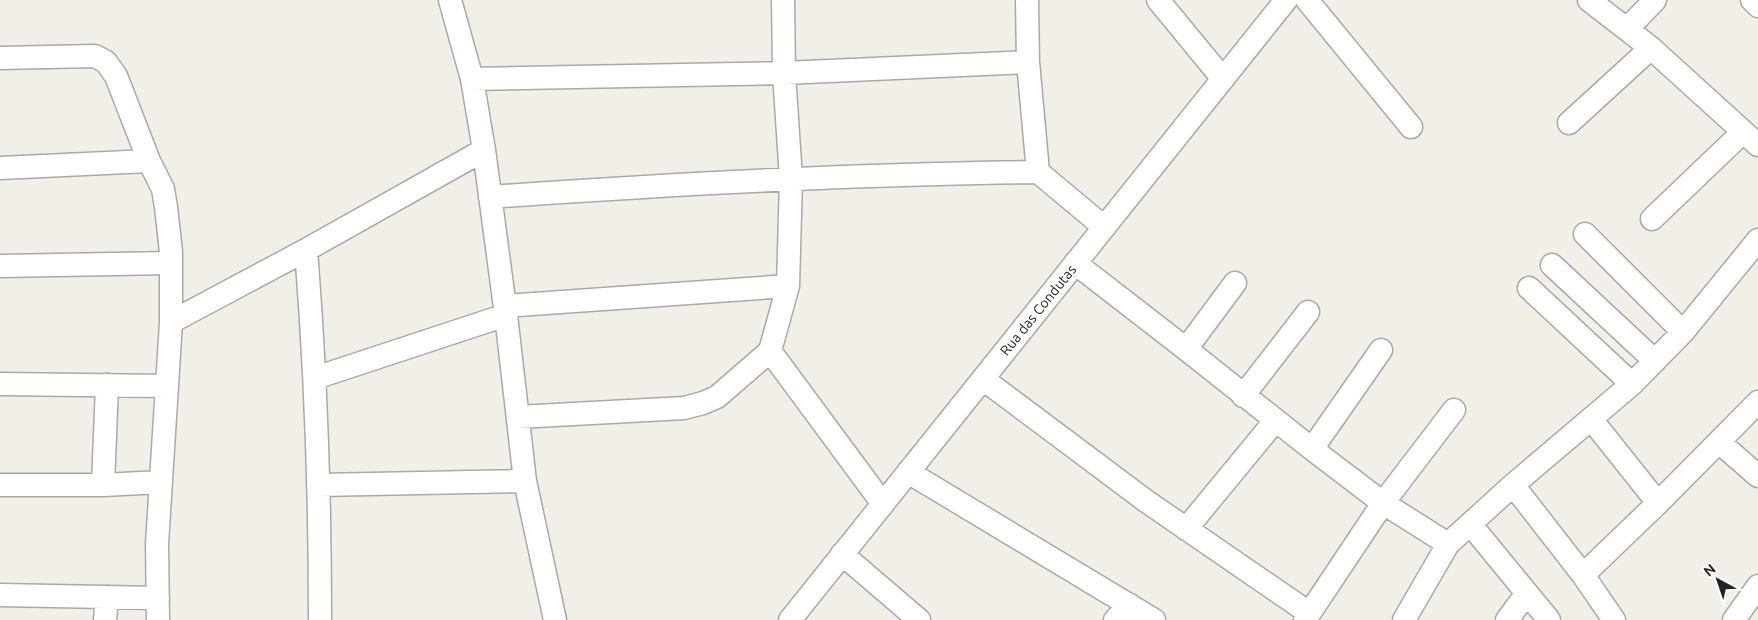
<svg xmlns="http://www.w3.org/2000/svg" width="1758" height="620" font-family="Ubuntu,sans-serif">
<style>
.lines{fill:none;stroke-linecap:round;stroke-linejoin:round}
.minor-casing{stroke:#a9a9a9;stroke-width:25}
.minor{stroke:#fff;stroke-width:22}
.labels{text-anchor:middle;stroke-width:4;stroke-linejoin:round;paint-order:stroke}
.street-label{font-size:14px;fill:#222;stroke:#fff}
</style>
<rect width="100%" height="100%" fill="#f2efe9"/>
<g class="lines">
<defs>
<path id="minor" d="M450,0L472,79L484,150L506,315L525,481L555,620
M783,0L784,73L791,179L788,286L770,351L883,504
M1027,0L1028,62L1038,172L1104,227
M1158,0L1223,79
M1307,0L1411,127
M1589,0L1651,48L1758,145
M1752,0L1758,6
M1627,29L1655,0
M0,58L95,56L106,62L116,76L149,161L163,189L166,207L171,252V322L157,544L158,620
M472,79L784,73L1028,62
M1569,123L1651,48
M0,168L149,161
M490,197C673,184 855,174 1038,172
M1652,219L1743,132
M1585,234L1683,332
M306,250C316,374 320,496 320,620
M1075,263L1186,349L1312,449L1383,503L1448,544
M1552,265L1655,361
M0,266L171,263
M1529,288L1632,384
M505,306L788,286
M171,322L306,250L484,150
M1186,349L1235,283
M315,378L506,315
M983,379L1146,501L1309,613
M0,384L167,386
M1243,396L1308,312
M518,417L684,408L703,403L717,397L770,351
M1591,419L1658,503
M1719,442L1758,476
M1312,449L1381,350
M908,472L1154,620
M0,485H103L161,482
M103,485L107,385
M319,485L525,481
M1513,485L1583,575L1614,620
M1471,525L1549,620
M1186,529L1275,421
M842,554L919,620
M1583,575L1658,503L1758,402
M0,595L158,598
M105,620L107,597
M790,620L1286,0
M1115,620L1130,605
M1305,620L1383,503L1454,410
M1404,620L1448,544L1513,485L1632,384L1683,332L1758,240
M1507,620L1527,593
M1734,620L1758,586"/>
</defs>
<!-- minor casing -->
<use href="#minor" class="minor-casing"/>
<!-- minor -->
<use href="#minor" class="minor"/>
</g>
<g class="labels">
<!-- street labels -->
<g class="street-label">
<text transform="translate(1038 310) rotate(-51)" y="5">Rua das Condutas</text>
</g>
</g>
<!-- north arrow -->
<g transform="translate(1718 580) rotate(320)" stroke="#ffffff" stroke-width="4" paint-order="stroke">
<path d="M0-4L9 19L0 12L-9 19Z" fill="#222222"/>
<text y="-8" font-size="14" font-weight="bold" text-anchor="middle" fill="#222222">N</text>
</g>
</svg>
